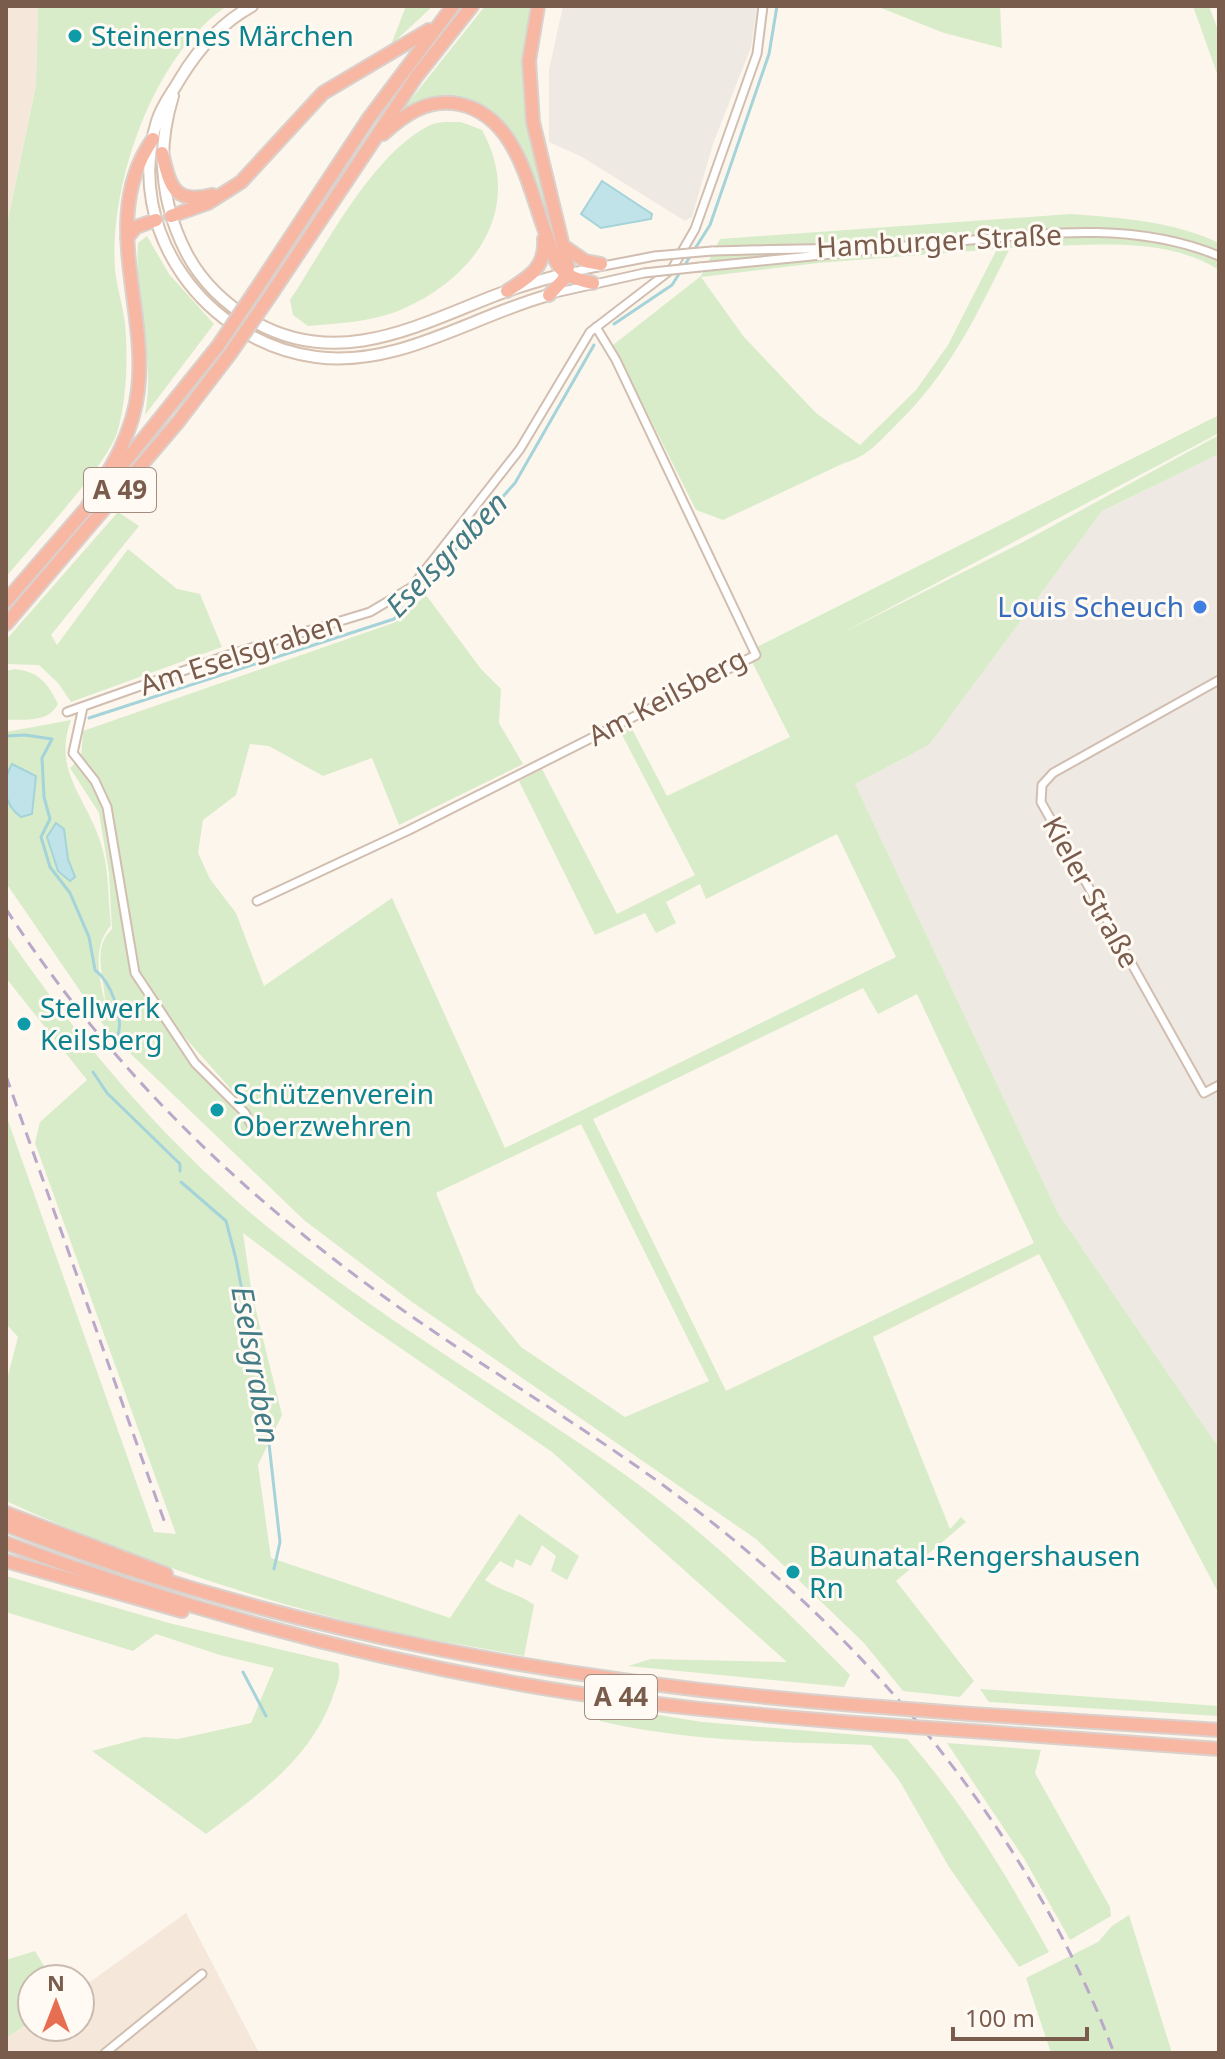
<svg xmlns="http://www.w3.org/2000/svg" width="1225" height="2059" font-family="'Noto Sans',sans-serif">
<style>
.residential{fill:#f5e8da}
.industrial{fill:#efe9e4}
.green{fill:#d8ecc9;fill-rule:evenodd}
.water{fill:#bfe3e8;stroke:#a5d3da;stroke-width:2}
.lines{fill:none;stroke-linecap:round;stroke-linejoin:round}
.stream{stroke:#a5d3da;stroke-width:3}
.street-casing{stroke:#d1beb0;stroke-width:11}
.secondary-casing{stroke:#d6c0b0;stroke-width:14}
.highway-casing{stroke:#dad1cd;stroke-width:16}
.street{stroke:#fff;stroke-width:7}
.secondary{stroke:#fff;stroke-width:10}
.highway{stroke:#f7b7a3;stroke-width:12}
.rail{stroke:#b9a8c9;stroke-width:3;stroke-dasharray:12 8;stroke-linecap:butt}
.street-bridge-casing{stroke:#d1beb0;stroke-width:11;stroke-linecap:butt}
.highway-bridge-casing{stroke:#dad1cd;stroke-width:16;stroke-linecap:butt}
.street-bridge{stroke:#fff;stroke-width:7}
.highway-bridge{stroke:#f7b7a3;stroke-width:12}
.culture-dot{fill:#0f9aa8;stroke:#fffaf3;stroke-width:3}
.shop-dot{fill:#3f7fe0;stroke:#fffaf3;stroke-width:3}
.labels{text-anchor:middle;stroke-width:6;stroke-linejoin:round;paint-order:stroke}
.shield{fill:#fffaf3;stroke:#a28b7f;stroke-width:2}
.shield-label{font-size:26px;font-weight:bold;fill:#7a5c4d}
.culture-label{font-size:28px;fill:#0d838f;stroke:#fffaf3;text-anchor:start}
.street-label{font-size:28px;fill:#7a5c4d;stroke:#fffaf3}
.shop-label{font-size:28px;fill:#366cbe;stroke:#fffaf3;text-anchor:end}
.water-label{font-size:30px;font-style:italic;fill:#437c86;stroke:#fffaf3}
</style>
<rect width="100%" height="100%" fill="#fdf6ec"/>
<!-- residential -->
<path class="residential" d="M6,6H38L36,84L6,228Z
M186,1913L259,2053H7L6,2038L32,2021V2027H80V1989Z"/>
<!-- industrial -->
<path class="industrial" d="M563,6H757L751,47L713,144L692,217L685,221L582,157L549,142V70Z
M1219,454V1448L1058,1213L855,784L929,745L1102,511Z"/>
<!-- green -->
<path class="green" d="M38,6H227C153,55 109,185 115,270C117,288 123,306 125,324C128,357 127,401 117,433C105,468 32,545 6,577V229L36,85Z
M406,6H433L391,45Z
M485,6H533L529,125L552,221L548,223C523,145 502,71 404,108Z
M876,6H1000L1002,48L944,33Z
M1193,6H1209L1219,33V79Z
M461,122L482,130C524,206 478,275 405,308C374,322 341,323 308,326L293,315L290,300C326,246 371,155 430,125C439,121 451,122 461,122Z
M1071,214C1122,218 1172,221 1219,243V270C1161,233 1076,247 1010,248C975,318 951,372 893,428C877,444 866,457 844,463L723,520L696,510L613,345L701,276L720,239ZM997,249L948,345L916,390L860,445L816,413L744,337L701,277L818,263Z
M147,236L169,274L214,324L145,415C156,355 134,303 138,243Z
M1219,415V433L842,633L1023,542L1219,435V454L1102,511L929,745L855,784L1058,1213L1219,1448V1594L1039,1254L873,1337L950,1529L961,1517L966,1522L896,1581L974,1681L960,1697L903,1691L864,1643L756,1539L412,1302L304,1220L109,1033L6,883V732L71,720C51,774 91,801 103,851C109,874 108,901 111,925C92,947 99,977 105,1003C105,978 91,948 112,929L109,873L99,813L70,768L81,758L83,731L396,622L426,595L481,669L501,689L499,723L523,764L399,825L372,758L323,776L269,746L250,744L236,795L203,820L198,853L210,879L236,913L264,986L392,898L505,1148L896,957L837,834L706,899L700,884L666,902L676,923L656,933L645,913L595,935L519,781L542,769L617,914L695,875L620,731L631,727L667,796L790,737L747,652ZM863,988L878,1014L917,994L1034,1243L726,1391L593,1119ZM180,1032L246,1106L251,1115L171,1036ZM581,1124L709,1381L625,1417L521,1347L476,1292L436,1193Z
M118,512L139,526L51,635L57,645L128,549L177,589L200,594L222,647L71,702L58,683L39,665L6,664V640Z
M15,669C39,672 47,682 58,704C48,723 26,719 6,720V671Z
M6,934C83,1046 168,1147 275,1233C385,1322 509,1393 624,1474C706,1532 780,1604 850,1675L844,1687L628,1666L651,1659L787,1662L552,1452L361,1321L243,1233L252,1295L282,1415L258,1465L271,1558L450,1618L519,1514L579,1556L567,1580L551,1571L556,1556L542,1545L531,1566L516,1559L513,1568L500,1561L485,1580C501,1592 519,1593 534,1605L524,1656C466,1645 407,1637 351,1622C232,1592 117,1552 6,1501V1383L18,1337L6,1324V1115L154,1532L176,1534L35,1143L40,1122L87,1080L6,978Z
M6,1576L169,1623L329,1661L338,1663C342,1677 336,1686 332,1699C309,1761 256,1796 206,1834L92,1751L144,1737L178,1739L251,1723L274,1668L220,1655L156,1634L133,1651L6,1612Z
M980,1689L1219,1706V1716L989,1702Z
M597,1705L702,1722L907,1739C964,1804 1007,1876 1049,1952L1019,1967L949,1867L899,1780L871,1745C781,1742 688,1742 600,1721Z
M947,1743L1041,1750L1035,1773L1110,1907L1111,1916L1070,1940L1025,1860Z
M1129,1915L1172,2053H1051L1026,1978L1098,1942L1112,1926Z
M35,1951L52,1979H32V2021L6,2038V1960Z"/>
<!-- water -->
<path class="water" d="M602,181L652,214L651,219L601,228L581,214Z
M12,764L36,776L32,814L21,817C3,804 1,783 12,764Z
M56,823L64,829L68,859L75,877L70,881L58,871L47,837Z"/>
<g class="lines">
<!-- stream -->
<path class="stream" d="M614,324L672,285L710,225L769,54L777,6
M89,718L394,619L515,483L594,345
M6,736L25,735L52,739L42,758L44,797L50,819L41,837L50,867L70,893L89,937L95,970C111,982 125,1019 117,1038
M93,1072L107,1093L180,1164V1171
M181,1182L226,1221L236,1259L266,1417L280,1542L274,1569
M243,1672L266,1716"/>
<defs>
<path id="street" d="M712,251C770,249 830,249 888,247C997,242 1114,212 1219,256
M700,267L872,250
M567,273L655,256
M555,293L644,273
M1219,680L1053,773L1042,785L1041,802L1204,1093L1219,1085
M83,707L73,753L95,781L107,807L135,973L195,1063L245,1113L253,1128
M67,712L228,655L370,612L412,587L520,449L590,332L672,269L695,229L757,54L763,6
M257,901L409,830L756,655L616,360L596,327
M105,2053L202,1974"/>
<path id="secondary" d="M252,6C221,23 198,49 180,79C172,93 162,105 157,121C123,231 206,342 316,357C398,368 472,316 549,295
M173,96C156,151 161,204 187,254C203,284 226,305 255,322C337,368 413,328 491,297C516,287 541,280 567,273"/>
<path id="highway" d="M538,6L529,61L533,122L568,267L563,280L549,295
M383,134C405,114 428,98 459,104C517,116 528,187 546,234C550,245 553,259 560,268C569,278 581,280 593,283
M162,153C170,185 173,205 212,195
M171,216L208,203L241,182L323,93L429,30
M127,238L136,227L156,220
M565,247L585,261L601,264
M255,291L369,118L453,6
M507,291C529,277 546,268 544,239
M268,299L416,77L472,6
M112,478L218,346
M87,507C110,470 133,435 138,390C148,307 99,215 153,139
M6,601L90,504
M6,624L178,422L230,354
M6,1513L166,1574
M6,1525C278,1631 565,1682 855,1705
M6,1543C175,1606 348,1654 526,1685C639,1705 756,1715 870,1724
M6,1561L182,1611
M971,1714L1219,1730
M985,1732L1219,1749"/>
</defs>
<!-- street casing -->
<use href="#street" class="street-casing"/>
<!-- secondary casing -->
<use href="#secondary" class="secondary-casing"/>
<!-- highway casing -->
<use href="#highway" class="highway-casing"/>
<!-- street -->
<use href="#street" class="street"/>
<!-- secondary -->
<use href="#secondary" class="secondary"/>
<!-- highway -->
<use href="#highway" class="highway"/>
<!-- rail -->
<path class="rail" d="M6,909C108,1066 238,1192 390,1301C500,1380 619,1446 724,1532C892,1668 1037,1849 1114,2053
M6,1076L166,1526"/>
<defs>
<path id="street-bridge" d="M655,256L712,251
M644,273L700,267"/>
<path id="highway-bridge" d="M218,346L255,291
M230,354L268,299
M855,1705L971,1714
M870,1724L985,1732"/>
</defs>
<!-- street-bridge casing -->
<use href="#street-bridge" class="street-bridge-casing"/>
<!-- highway-bridge casing -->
<use href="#highway-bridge" class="highway-bridge-casing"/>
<!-- street-bridge -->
<use href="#street-bridge" class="street-bridge"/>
<!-- highway-bridge -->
<use href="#highway-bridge" class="highway-bridge"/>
</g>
<!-- markers -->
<g class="culture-dot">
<circle cx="75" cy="36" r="8"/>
<circle cx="24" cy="1024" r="8"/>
<circle cx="217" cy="1110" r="8"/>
<circle cx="793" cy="1572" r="8"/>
</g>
<circle class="shop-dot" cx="1200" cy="607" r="8"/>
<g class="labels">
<!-- shield labels -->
<g class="shield">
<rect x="84" y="468" width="72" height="44" rx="6"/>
<rect x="585" y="1675" width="72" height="44" rx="6"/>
</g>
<g class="shield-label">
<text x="120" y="499">A 49</text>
<text x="621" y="1706">A 44</text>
</g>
<!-- culture labels -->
<g class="culture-label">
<text x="91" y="46">Steinernes Märchen</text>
<text x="40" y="1018">Stellwerk<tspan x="40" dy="32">Keilsberg</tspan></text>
<text x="233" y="1104">Schützenverein<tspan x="233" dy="32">Oberzwehren</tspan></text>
<text x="809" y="1566">Baunatal-Rengershausen<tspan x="809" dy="32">Rn</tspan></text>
</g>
<!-- street labels -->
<g class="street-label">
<text transform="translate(939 241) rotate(-3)" y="10">Hamburger Straße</text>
<text transform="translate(241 654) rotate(-18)" y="10">Am Eselsgraben</text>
<text transform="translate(667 697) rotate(-28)" y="10">Am Keilsberg</text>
<text transform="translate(1091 892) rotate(61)" y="10">Kieler Straße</text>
</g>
<!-- shop labels -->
<g class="shop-label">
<text x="1184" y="617">Louis Scheuch</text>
</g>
<!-- water labels -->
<g class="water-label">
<text transform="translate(447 555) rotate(-46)" y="10">Eselsgraben</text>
<text transform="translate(255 1365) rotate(80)" y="10">Eselsgraben</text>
</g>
</g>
<!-- border -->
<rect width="1225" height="2059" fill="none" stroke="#7a5c4d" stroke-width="16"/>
<!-- north arrow -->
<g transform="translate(56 2003)"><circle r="38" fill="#fffaf3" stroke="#cabbb1" stroke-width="2"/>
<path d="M0-6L14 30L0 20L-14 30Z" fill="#e76f51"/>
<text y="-12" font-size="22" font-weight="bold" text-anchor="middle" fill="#7a5c4d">N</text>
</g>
<!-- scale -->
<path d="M953 2027v12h134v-12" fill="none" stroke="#7a5c4d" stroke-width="4"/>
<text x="965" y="2027" font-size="24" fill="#7a5c4d" stroke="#fffaf3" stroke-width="6" paint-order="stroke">100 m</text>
</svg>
